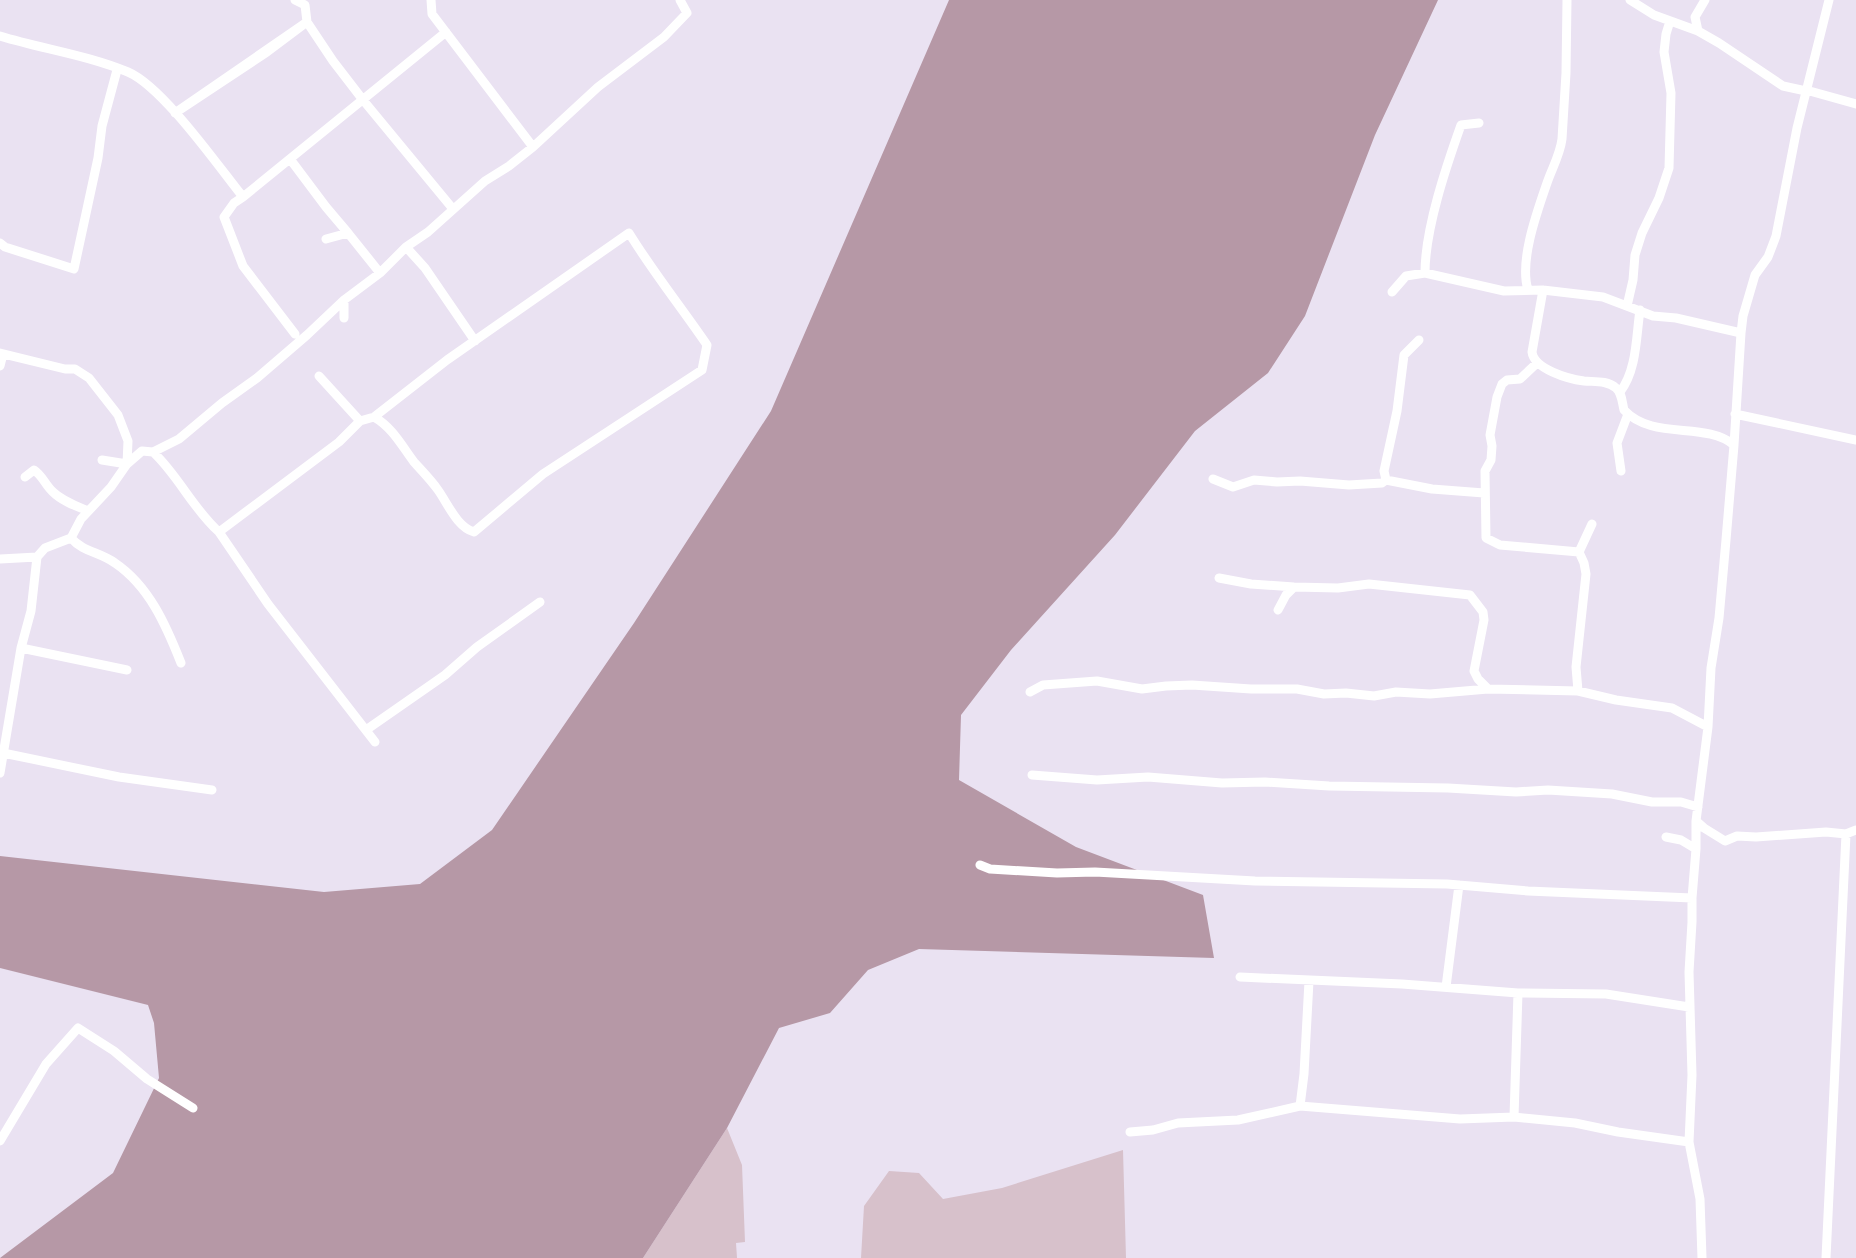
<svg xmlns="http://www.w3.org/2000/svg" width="1856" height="1258" font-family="Signika,sans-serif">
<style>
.green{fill:#d7c1cb}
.forest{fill:#b698a6}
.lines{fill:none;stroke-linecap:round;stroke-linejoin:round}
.street{stroke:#fff;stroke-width:9}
</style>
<rect width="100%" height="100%" fill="#eae2f2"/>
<!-- green -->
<path class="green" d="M727,1128L742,1165L745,1242L736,1243L737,1258H643Z
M1123,1150L1126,1258H861L864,1206L889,1171L919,1173L943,1199L1002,1188Z"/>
<!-- forest -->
<path class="forest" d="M949,0H1438L1375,135L1305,316L1268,373L1195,431L1115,535L1011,650L961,715L959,780L1076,847L1203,895L1214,958L919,949L868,970L830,1013L779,1028L727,1128L643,1258H0L113,1173L159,1078L154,1023L148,1005L0,968V856L324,892L420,884L492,830L634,623L771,411Z"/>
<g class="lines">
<!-- street -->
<path class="street" d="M295,0L305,5L307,22L333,61L363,100L453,209
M431,0L432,14L533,147
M1630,0L1654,15L1698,31
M1705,0L1695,17L1698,31L1719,43L1783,86L1806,91
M307,22L267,52L175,113Z
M0,36C43,49 87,55 128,72C163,87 218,166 243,197L446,32
M1806,90L1856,104
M290,159L326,207L348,233
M243,197L234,203L224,217L243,266L295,334
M326,239L348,233L380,273
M0,243L5,247L74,269L98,158L102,126L117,70
M406,247L425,268L475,341
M1425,273C1425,229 1446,167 1461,125L1479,123
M1528,290C1519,261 1537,212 1547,183C1552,168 1560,155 1562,139L1566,73L1567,0
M1543,290L1532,352C1534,369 1568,379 1584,381C1594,382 1607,380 1616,388C1622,393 1622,402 1624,410C1653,441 1705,421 1734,445
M1392,292L1406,276L1425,273L1504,291L1543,290L1603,297L1653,316L1676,318L1741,333
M1627,306L1633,280L1635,255L1642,233L1659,198L1669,168L1671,93L1664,52L1666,34L1670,21
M344,318V300
M0,353L65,369H75L89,378L118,415L128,441L127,464L142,451L153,452L179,439L222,403L257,378L307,335L344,300L380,273L406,247L428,232L485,181L509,166L533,147L598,87L664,37L687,13L680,0
M1537,363L1520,379L1507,380L1502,384L1497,397L1490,435L1492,446L1491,460L1485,471L1486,538L1500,545L1579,552
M0,366L3,354
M1620,392C1637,370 1636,337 1640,310
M1735,414L1856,440
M360,421L374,417L447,360L629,233C653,272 681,307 707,345L702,370L543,474L474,532C457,527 448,504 438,490C431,480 422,471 414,462C402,446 392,427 374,417
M153,452C178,475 193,509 219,532L268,604L375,742
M1621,471L1617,443L1628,414
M25,477L34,470C43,476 45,485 53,492C62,501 76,506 88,511
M1213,479L1233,487L1254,480L1277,482L1300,481L1349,485L1382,483L1386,480L1432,489L1484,493
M1386,480L1384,471L1397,411L1404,355L1419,340
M219,532L339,442L360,421L319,376
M71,538C83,552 100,552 115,563C149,586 166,625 181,663
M1579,552L1592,524
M0,559L37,557L45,548L71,538L81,519L111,487L127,464L102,460
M1219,578L1251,584L1294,587L1338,588L1369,584L1470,595L1483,612L1484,620L1474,671L1478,679L1488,689
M1278,610L1286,595L1294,587
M21,648L127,670
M1578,691L1576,667L1586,574L1584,563L1579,552
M1030,692L1043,685L1097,681L1142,689L1166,686L1192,685L1251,689H1297L1324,694L1346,693L1374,696L1396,692L1430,694L1488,689L1578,691L1616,700L1672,708L1708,727
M366,730L445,675L477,647L540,602
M3,753L119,777L212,790
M0,773L21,648L31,611L37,557
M1032,775L1097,780L1148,777L1222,783L1265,782L1329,786L1448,788L1516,792L1548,790L1612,794L1652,802H1681L1698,807
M1696,821L1704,828L1725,841L1737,836L1756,837L1826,832L1846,834L1856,830
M1666,837L1681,840L1696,849
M980,865L990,869L1057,873L1095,872L1255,881L1447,884L1528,891L1692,898
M1240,977L1402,984L1518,993L1606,994L1689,1007
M1309,981L1304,1074L1300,1106L1460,1119L1514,1117L1575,1123L1618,1132L1689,1142
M1446,987L1459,885
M1514,1117L1518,993
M1130,1132L1153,1130L1178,1123L1238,1120L1300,1106
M0,1141L46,1064L78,1028L114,1051L147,1079L193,1108
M1702,1258L1700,1199L1689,1142L1692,1075L1689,972L1692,922V898L1696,849V821L1708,727L1711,668L1719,618L1726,540L1734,445L1741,333L1743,316L1755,275L1768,257L1776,236L1797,128L1829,0
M1826,1258L1846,834"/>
</g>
</svg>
